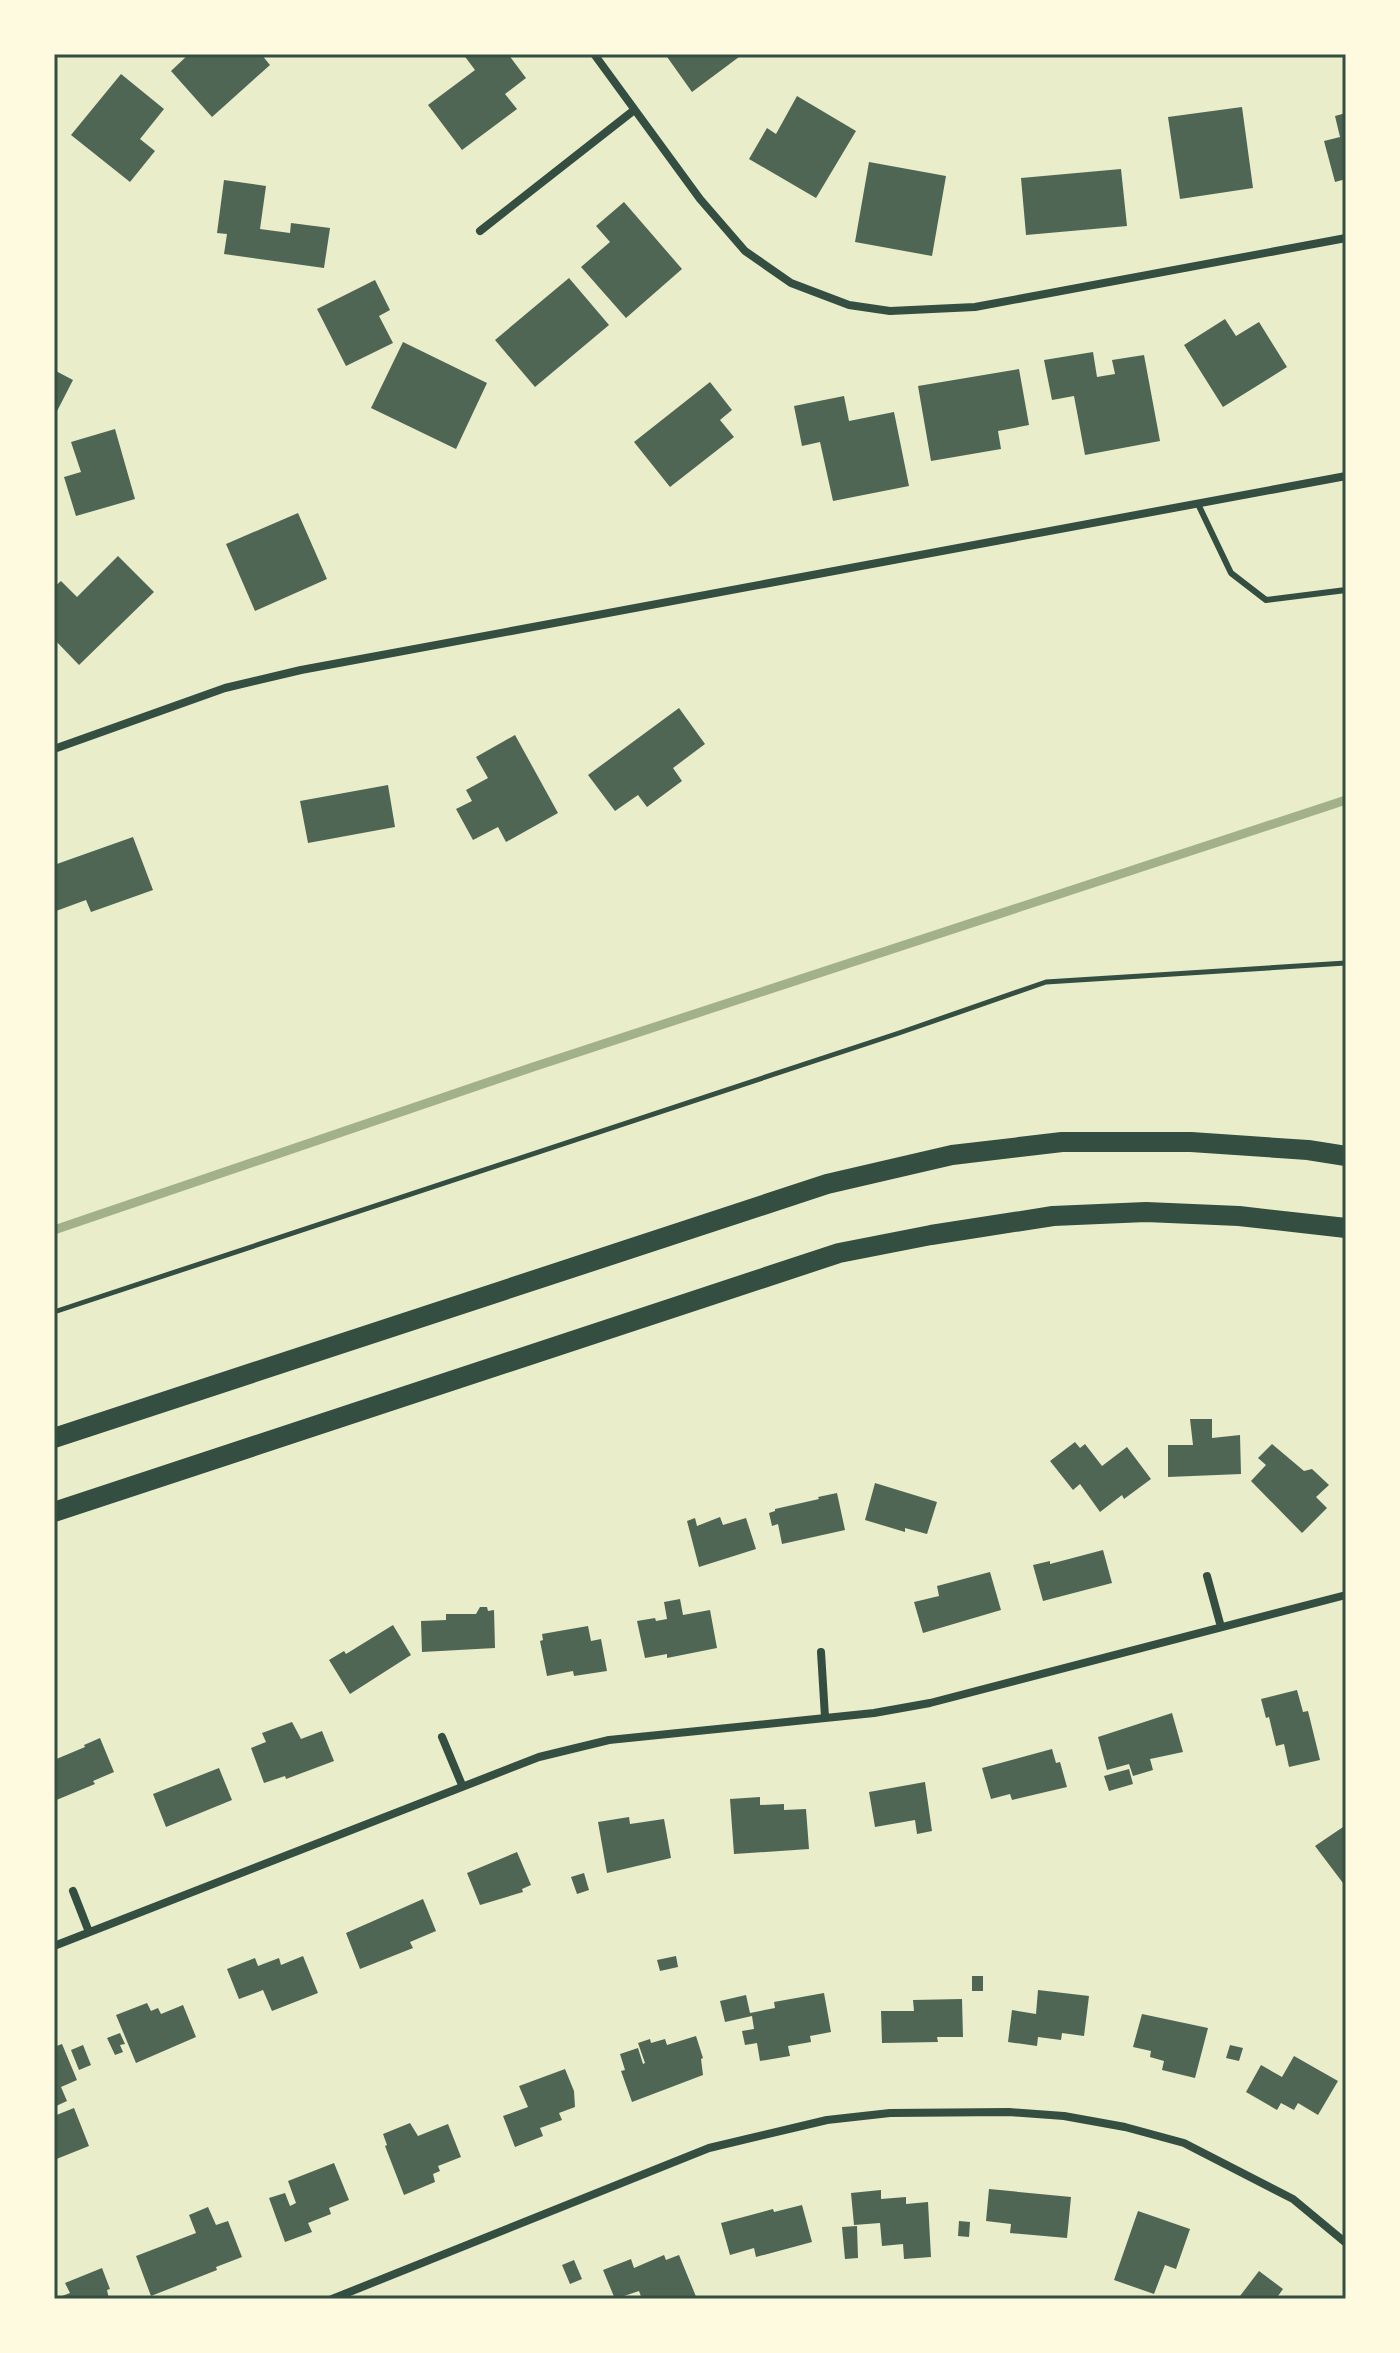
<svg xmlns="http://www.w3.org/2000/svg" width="1400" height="2353" font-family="'DM Sans',sans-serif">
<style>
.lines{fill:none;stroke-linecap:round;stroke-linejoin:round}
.stream{stroke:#a3b18a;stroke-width:9}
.building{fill:#4f6655}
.path{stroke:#344e41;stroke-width:5}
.service{stroke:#344e41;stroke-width:6}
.minor{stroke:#344e41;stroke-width:8}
.primary{stroke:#344e41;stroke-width:20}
.neatline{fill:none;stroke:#344e41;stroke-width:3}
</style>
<rect width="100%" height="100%" fill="#e9edc9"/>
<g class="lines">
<!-- stream -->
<path class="stream" d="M54,1230L533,1067L1346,800"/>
</g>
<!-- building -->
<path class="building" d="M189,54H261L270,65L212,117L171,71Z
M463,54H508L526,78L505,94L517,109L462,150L428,105L475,70Z
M665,54H743L692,92Z
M121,74L164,109L140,139L155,151L130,182L71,135Z
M797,96L856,131L816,198L749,159L767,128L776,134Z
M1242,107L1253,188L1180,199L1168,117Z
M1346,113V179L1335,182L1324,141L1340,137L1335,116Z
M869,162L946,176L932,256L855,242Z
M1121,169L1127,226L1026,235L1021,178Z
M224,180L266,186L260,229L290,233L291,223L330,228L324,268L224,254L227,234L217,233Z
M624,202L682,269L626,318L581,267L610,242L596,226Z
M569,278L609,325L535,387L495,340Z
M375,280L390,310L379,316L393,343L346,366L317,309Z
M1225,319L1236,336L1259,322L1287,367L1223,407L1184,345Z
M403,342L487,383L456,449L371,408Z
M1093,352L1097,377L1115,374L1112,360L1144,355L1160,441L1085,455L1074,396L1052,400L1044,360Z
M1019,369L1029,425L998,431L1001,449L931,461L918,386Z
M54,370L73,380L54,417Z
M710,382L732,410L720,420L734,437L670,487L634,442Z
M844,396L849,421L894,412L909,486L833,501L820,442L802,446L794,406Z
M115,429L135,499L76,516L64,477L81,472L71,442Z
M298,513L327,579L255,611L226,544Z
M118,556L154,592L79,665L54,639V587L61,581L77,597Z
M679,708L705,744L673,768L682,781L647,807L638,795L615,811L588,775Z
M515,735L558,813L506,842L498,827L473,840L456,809L472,801L466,790L488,778L476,757Z
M388,785L395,827L308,843L300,801Z
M133,837L153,890L91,912L86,900L56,911L54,865Z
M1190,1419H1212V1438L1240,1435L1241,1474L1168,1477V1445H1193Z
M1075,1442L1080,1448L1085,1444L1102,1466L1127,1447L1151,1479L1124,1499L1122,1495L1100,1512L1080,1484L1073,1490L1050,1461Z
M1272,1444L1304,1471L1312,1469L1329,1485L1316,1497L1327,1508L1302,1533L1251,1481L1266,1465L1258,1458Z
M875,1483L937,1502L927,1534L905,1528V1532L865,1520Z
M837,1493L845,1530L782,1544L778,1524L772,1526L769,1513L775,1511V1509L819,1499L818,1497Z
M720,1517L723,1525L746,1518L756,1549L699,1567L687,1521L695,1518L697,1526Z
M1103,1550L1112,1583L1043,1601L1033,1565L1050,1561V1564Z
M990,1572L1001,1610L923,1633L914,1602L939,1596L937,1586Z
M680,1599L683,1615L710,1610L717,1648L667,1658V1654L645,1658L637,1621L655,1618L656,1621L667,1619L664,1602Z
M480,1607H487L488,1611L494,1610L495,1648L422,1652L421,1621L446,1620V1614H476Z
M393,1625L411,1655L350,1694L329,1660L344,1651L346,1654Z
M588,1626L591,1641L601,1639L607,1671L574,1676L573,1671L547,1676L540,1641L543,1640L542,1634Z
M1297,1690L1303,1712L1308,1711L1320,1760L1289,1767L1284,1744L1276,1746L1269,1717L1266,1718L1261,1699Z
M1172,1713L1183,1752L1150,1759L1153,1770L1133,1776L1129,1764L1107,1770L1098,1737Z
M292,1722L301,1739L322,1731L334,1761L286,1779L285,1776L264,1783L251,1748L266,1742L262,1733Z
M100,1738L114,1772L93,1781L95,1784L54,1801V1760L85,1747L84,1745Z
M1052,1749L1056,1763L1060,1762L1067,1787L1012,1800L1010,1794L991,1799L982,1768Z
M219,1768L232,1800L166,1827L153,1794Z
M1129,1769L1133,1784L1109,1791L1104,1776Z
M925,1782L932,1831L917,1834L915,1820L875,1827L869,1792Z
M760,1797V1805L784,1804V1810L806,1809L809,1849L734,1854L730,1799Z
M629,1817L630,1824L664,1819L671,1858L607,1873L598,1822Z
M1346,1825V1887L1315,1846Z
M517,1852L531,1885L522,1889L523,1892L480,1905L467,1873Z
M584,1873L589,1890L577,1894L571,1877Z
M423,1899L436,1931L410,1942L413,1948L360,1969L346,1933Z
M303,1956L318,1993L272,2011L263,1990L239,1999L227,1969L255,1958L258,1966L279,1958L281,1965Z
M676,1956L678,1967L660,1971L657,1960Z
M972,1976H983V1991H972Z
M1038,1990L1089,1996L1084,2036L1062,2033L1061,2040L1038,2037L1037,2046L1008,2042L1012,2010L1036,2014Z
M824,1993L831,2032L810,2036L811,2042L788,2046L790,2056L760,2061L757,2043L745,2045L742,2031L754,2029L752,2016L725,2022L720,2001L746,1995L750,2013L775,2008L774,2002Z
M962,1999L963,2037H937L938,2042L882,2043L881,2011H914L913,2000Z
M147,2003L151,2011L158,2008L161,2014L183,2005L196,2037L136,2063L116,2015Z
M1142,2014L1208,2028L1195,2078L1162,2070L1164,2061L1150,2057L1151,2051L1133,2047Z
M120,2033L125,2044L120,2045L123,2052L115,2055L107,2038Z
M696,2036L703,2058L701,2059L703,2075L632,2102L621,2071L625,2070L620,2054L638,2048L643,2064L645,2063L638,2043L650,2039L651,2043L665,2039L667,2045Z
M62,2044L77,2080L61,2087L67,2101L54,2107V2047Z
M83,2045L91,2065L79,2070L71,2050Z
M1230,2045L1243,2048L1239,2061L1226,2058Z
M1294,2056L1338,2081L1318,2115L1298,2103L1294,2110L1281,2103L1277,2110L1246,2092L1261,2065L1282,2077Z
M565,2069L574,2091L575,2107L559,2113L562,2120L540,2128L543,2136L515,2147L503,2116L528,2107L519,2086Z
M74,2108L89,2146L54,2160V2116Z
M410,2123L418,2136L448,2124L461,2157L438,2166L440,2171L433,2174L435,2182L404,2195L385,2146L387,2145L383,2134Z
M334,2163L349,2200L329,2208L331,2214L308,2223L312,2232L285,2242L269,2198L285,2193L290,2206L296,2203L288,2181Z
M989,2189L1071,2197L1067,2238L1010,2233L1011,2224L986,2221Z
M881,2190V2199L906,2197V2204L928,2202L931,2257L904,2259L903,2244L882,2246L880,2223L854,2225L851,2193Z
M802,2205L812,2242L756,2257L754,2248L730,2255L721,2223L773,2209L774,2212Z
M208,2207L216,2225L228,2221L242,2257L216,2267L217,2270L151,2296L136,2256L196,2233L189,2215Z
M1138,2211L1190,2229L1176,2269L1165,2265L1154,2294L1114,2280Z
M959,2221L970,2222L969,2237L958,2236Z
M857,2226L858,2258L845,2259L842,2227Z
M664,2255L666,2260L679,2255L697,2299H642L639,2291L615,2299L603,2270L631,2259L634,2268Z
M574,2260L582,2279L570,2284L562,2265Z
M102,2268L110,2289L107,2290L109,2299H54L70,2293L65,2283Z
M1259,2271L1283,2289L1278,2296L1282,2299H1242L1240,2296Z"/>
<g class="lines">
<!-- path -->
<path class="path" d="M54,1312L899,1033L1046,982L1346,963"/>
<!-- service -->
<path class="service" d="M1198,504L1231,573L1266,600L1346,590"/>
<!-- minor -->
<path class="minor" d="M594,54L700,199L745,251L791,283L849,305L890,311L975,307L1346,238
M480,231L633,111
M54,749L225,688L301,670L1346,476
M1207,1576L1221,1627
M821,1652L825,1717
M442,1737L462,1785
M73,1891L89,1932
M54,1946L539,1757L609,1740L874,1713L930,1703L1346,1595
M332,2299L709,2148L827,2120L890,2113L1009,2112L1064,2116L1125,2127L1184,2143L1293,2199L1346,2243"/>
<!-- primary -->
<path class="primary" d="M54,1438L827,1184L952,1155L1062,1142H1191L1308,1150L1346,1156
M54,1512L839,1253L931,1235L1053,1216L1146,1212L1239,1216L1346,1228"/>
</g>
<!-- border -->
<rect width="1400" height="2353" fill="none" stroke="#fefae0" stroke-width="112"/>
<rect x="56" y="56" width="1288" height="2241" class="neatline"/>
</svg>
